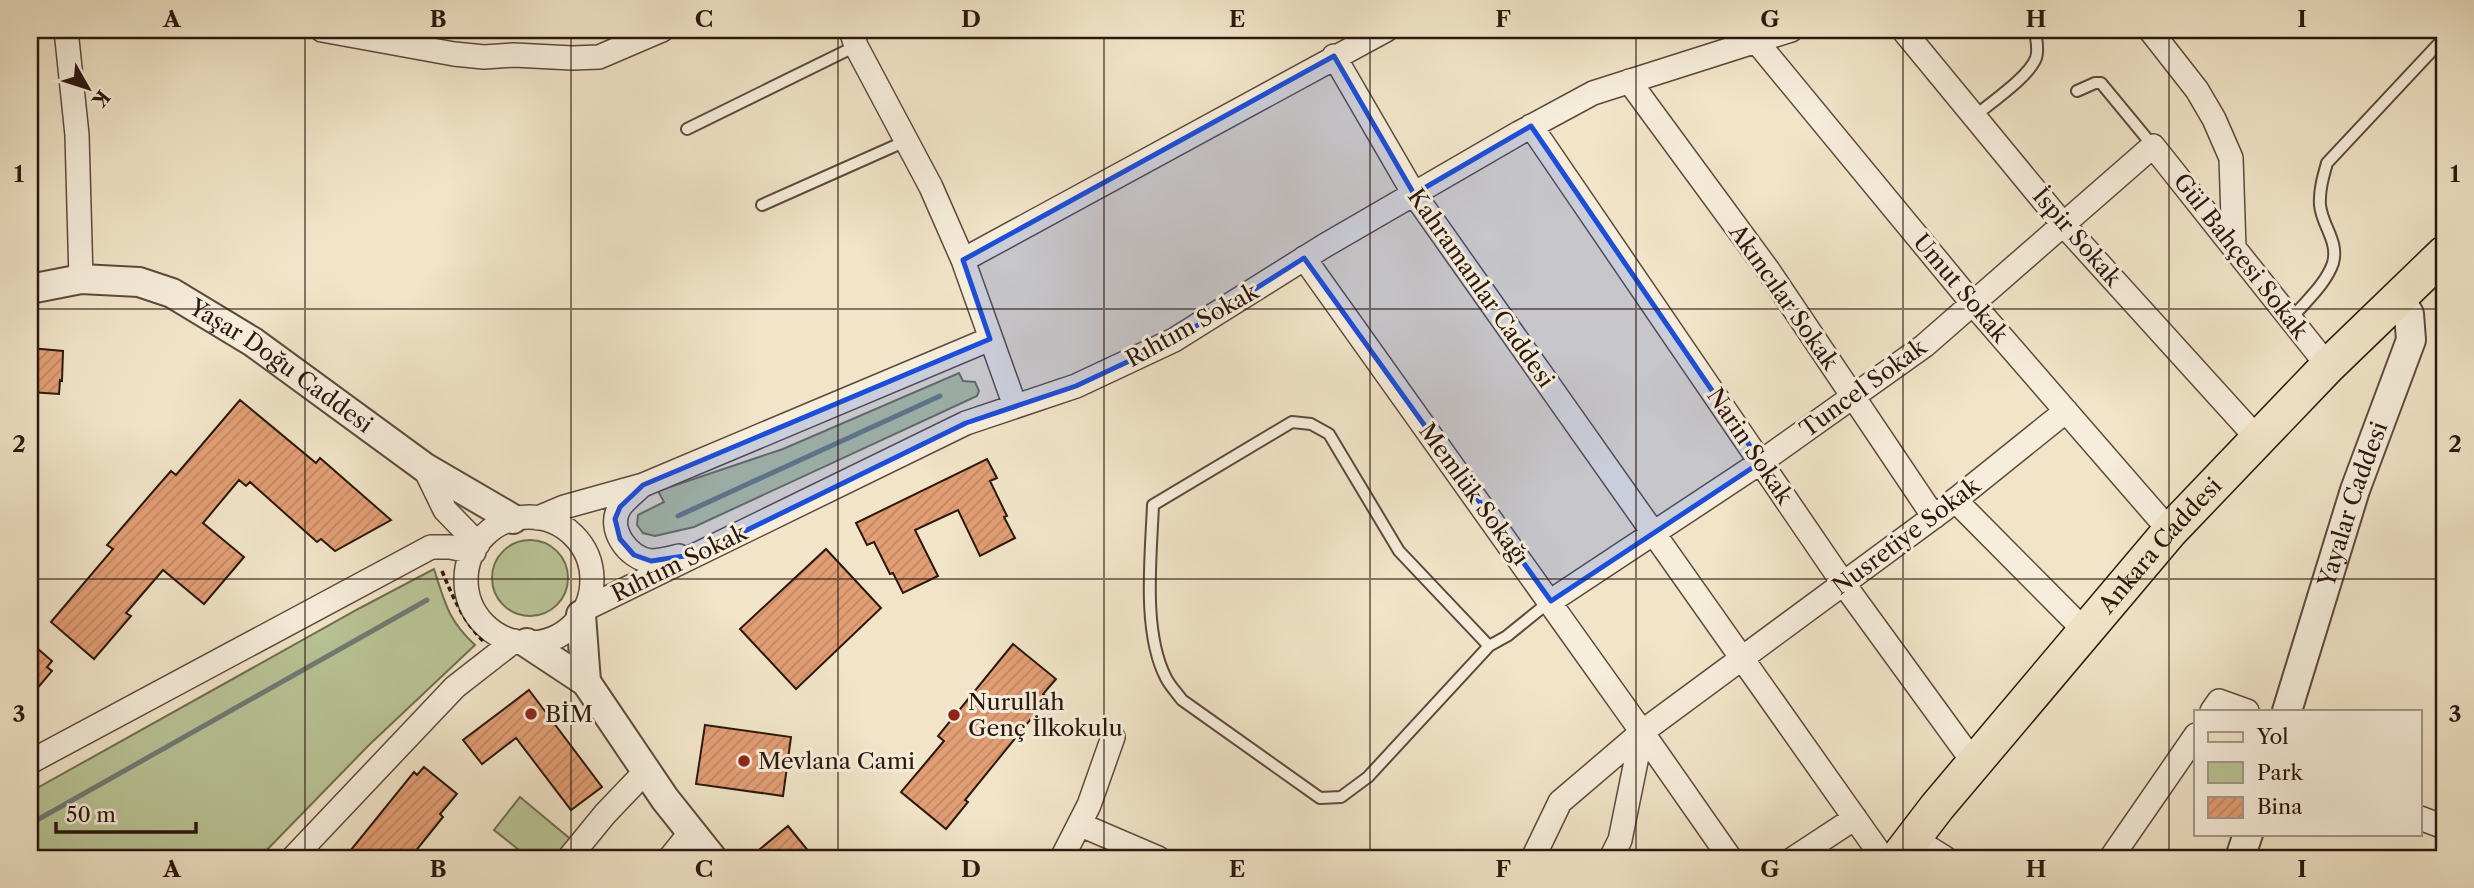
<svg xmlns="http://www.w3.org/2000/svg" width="2474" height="888" font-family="'Libre Caslon Text',serif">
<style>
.green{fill:#b9c496;stroke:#726e52;stroke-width:2}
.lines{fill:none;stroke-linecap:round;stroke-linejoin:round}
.stream{stroke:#6f7b76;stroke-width:5}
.building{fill:url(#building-hatch);stroke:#2c170e;stroke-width:2}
.service-casing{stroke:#5d4a3c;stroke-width:14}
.minor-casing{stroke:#5d4a3c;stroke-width:26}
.tertiary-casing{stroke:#5d4a3c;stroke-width:32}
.primary-casing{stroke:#2c170e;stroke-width:38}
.path{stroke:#2c170e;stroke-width:3.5;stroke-dasharray:5 3.5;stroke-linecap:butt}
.service{stroke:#f6eddb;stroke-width:10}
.minor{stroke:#f6eddb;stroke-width:23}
.tertiary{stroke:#f6eddb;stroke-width:28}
.primary{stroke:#f1e4c8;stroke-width:35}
.marked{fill:#1d4ed8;fill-opacity:0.2;stroke:#1d4ed8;stroke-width:5;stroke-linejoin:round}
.grid{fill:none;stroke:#2c170e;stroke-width:2;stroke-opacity:0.55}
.poi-dot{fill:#8f2418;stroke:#f6eddb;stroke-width:2.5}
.labels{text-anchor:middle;stroke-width:6;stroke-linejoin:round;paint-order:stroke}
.street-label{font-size:23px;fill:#2c170e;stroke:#f6eddb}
.poi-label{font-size:23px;fill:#2c170e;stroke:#f6eddb;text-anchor:start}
.neatline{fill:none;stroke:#2c170e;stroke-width:2.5}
.grid-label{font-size:23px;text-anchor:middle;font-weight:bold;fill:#2c170e}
</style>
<defs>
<pattern id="building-hatch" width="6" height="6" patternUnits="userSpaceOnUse" patternTransform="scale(1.75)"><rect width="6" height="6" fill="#e29e74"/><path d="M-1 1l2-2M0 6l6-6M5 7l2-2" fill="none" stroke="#c28763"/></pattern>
</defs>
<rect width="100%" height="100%" fill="#f1e4c8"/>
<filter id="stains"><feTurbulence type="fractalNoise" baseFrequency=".00286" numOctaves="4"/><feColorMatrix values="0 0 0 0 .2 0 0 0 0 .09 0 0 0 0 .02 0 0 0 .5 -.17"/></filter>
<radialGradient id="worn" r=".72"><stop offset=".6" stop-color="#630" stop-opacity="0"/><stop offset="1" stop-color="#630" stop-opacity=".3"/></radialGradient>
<!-- green -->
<path class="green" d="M959,373L963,381L975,382L979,391L977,396L694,527L655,536L643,533L637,525L638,515L664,502L658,491L783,449Z
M492 578a38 38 0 1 1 76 0a38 38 0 1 1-76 0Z
M434,569C445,603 448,620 475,645L369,745L259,858H30V792L360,608Z
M520,797L574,842L561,858H529L494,830Z"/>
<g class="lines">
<!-- stream -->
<path class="stream" d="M678,516L940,396
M30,824L427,600"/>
</g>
<!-- building -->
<path class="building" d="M30,348L63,351L62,381L60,380L59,394L30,392Z
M240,400L316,463L320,458L391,520L335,551L321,539L317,542L250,482L246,486L239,480L203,523L244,557L204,604L163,570L126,613L131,616L94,659L51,622L113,549L107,545L150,495L171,471L176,475Z
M987,459L997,478L990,481L1007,516L1004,517L1015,538L980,556L958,510L915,530L938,576L903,593L893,573L890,574L874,542L867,545L856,523Z
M826,549L881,608L796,689L740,629Z
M30,642L52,661L47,667L52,671L30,697Z
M1013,644L1056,679L1043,694L1048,698L965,800L968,802L946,829L901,792L944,741L938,736Z
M529,690L602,787L571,810L516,738L482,764L463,740Z
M705,725L791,737L783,796L696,784Z
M424,767L457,794L440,814L443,817L410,858H359L350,851L414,772L417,775Z
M788,826L814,858H749Z"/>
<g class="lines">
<defs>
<path id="service" d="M2077,91L2095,83H2101L2153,146
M1974,117C1991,102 2028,78 2036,58C2039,49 2036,39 2035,30
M687,129L856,46
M762,205L908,140
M2291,319C2305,302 2326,284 2333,263C2339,241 2322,226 2320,205C2319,191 2323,177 2327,163L2444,38
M1489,646L1399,551L1329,434L1311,424L1292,422L1153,505C1151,556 1142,632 1166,678C1170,686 1177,693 1182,700L1320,798L1341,797L1368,777L1489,646L1507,636L1549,602"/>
<path id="minor" d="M66,30L77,135L81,279
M322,30L454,54L484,57L514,55L572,58L599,57L662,30
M851,30L856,46L931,187L963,260L1015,406
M1903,30L2062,223L2257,438
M2150,30L2197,90L2214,119L2231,158L2234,248
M1756,41L1973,304L2170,531
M1334,56L1414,194L1883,858
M1629,81L1768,270L1934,517
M1531,126L1843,583L1974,763
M1304,258L1642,732
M963,260L1386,30
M424,467L445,510L478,544
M640,487C634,493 625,500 620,507C606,528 628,559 651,561C660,561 671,558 679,556
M1955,500L2085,631
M466 580a63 63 0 1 1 126 0a63 63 0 1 1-126 0Z
M538,518L564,507L643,485L990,339
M1551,601L1761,462L1924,346L2153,146L2328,366
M585,609L966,423L1076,386L1174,340L1324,246L1519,133L1593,93L1791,30
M2212,711L2219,701L2247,711
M30,762L431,547H450L474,552
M2420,818L2444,827
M1081,825L1158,858
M1929,848L1945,858
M293,858L455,687L514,641
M569,858L605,814L646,771
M670,858L691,832
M1062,858L1089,805L1113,737
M1533,858L1560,802L1642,732
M1611,858L1620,840L1642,732
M1730,858L1642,732L1943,510L2066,411
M1794,858L1855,818
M2111,858L2196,735"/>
<g id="tertiary">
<path id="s1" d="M30,289L81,279L139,282L172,293L253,342L424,467L513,519"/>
<path d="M581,615L586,682"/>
<path d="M527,643L586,682L665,799L712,858"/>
<path id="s2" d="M2287,711L2355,490L2411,340L2409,314L2400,299"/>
<path d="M2240,858L2248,834"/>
</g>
<g id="primary">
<path id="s3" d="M1898,858L1937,807L2170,531L2328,366L2444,254"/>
</g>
</defs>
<!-- service casing -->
<use href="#service" class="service-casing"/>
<!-- minor casing -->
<use href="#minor" class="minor-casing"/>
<!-- tertiary casing -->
<use href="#tertiary" class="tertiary-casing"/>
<!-- primary casing -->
<use href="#primary" class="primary-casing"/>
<!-- path -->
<path class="path" d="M442,571C453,598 463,620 483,641"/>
<!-- service -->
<use href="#service" class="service"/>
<!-- minor -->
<use href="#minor" class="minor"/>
<!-- tertiary -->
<use href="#tertiary" class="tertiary"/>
<!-- primary -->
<use href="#primary" class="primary"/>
</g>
<!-- marked area -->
<path class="marked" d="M1334,56L1414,194L1531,126L1761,462L1551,601L1304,258L1174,340L1076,386L966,423L698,554L651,561L634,555L620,539L615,519L620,507L643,485L990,339L963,260Z"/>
<!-- grid -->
<path class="grid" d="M305,30V858M571,30V858M838,30V858M1104,30V858M1370,30V858M1636,30V858M1903,30V858M2169,30V858M30,309H2444M30,579H2444"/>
<!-- markers -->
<g class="poi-dot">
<circle cx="531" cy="714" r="7"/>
<circle cx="954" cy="715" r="7"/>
<circle cx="744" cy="761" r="7"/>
</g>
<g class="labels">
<!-- street labels -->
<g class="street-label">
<text transform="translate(2077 237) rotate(49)" y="8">İspir Sokak</text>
<text transform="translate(2241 256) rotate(52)" y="8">Gül Bahçesi Sokak</text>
<text transform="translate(1481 288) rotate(55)" y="8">Kahramanlar Caddesi</text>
<text transform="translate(1961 288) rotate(50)" y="8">Umut Sokak</text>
<text transform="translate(1784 297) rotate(55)" y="8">Akıncılar Sokak</text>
<text transform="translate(1192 325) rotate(-29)" y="8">Rıhtım Sokak</text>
<text dy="8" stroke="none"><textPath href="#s1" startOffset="276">Yaşar Doğu Caddesi</textPath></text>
<text transform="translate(1863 388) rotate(-36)" y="8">Tuncel Sokak</text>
<text transform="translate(1750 446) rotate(56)" y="8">Narin Sokak</text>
<text transform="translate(1474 494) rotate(54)" y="8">Memlük Sokağı</text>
<text dy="8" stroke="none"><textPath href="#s2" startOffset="217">Yayalar Caddesi</textPath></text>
<text transform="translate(1906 536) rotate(-37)" y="8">Nusretiye Sokak</text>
<text dy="8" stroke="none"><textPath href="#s3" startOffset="408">Ankara Caddesi</textPath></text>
<text transform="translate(679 563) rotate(-26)" y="8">Rıhtım Sokak</text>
</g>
<!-- poi labels -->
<g class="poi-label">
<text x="968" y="710">Nurullah<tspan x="968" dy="26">Genç İlkokulu</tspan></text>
<text x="545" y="722">BİM</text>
<text x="758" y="769">Mevlana Cami</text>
</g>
</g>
<!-- margin -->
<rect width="2474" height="888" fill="none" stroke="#f1e4c8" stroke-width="77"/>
<!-- legend -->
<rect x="2194" y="710" width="228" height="126" fill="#f6eddb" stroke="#a59789" stroke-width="2"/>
<rect x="2208" y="732" width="35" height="10" fill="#f1e4c8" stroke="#a59789" stroke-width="2"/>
<text x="2257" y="744" font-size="21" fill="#2c170e">Yol</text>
<rect x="2208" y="762" width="35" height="21" fill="#b9c496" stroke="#a59789" stroke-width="2"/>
<text x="2257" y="780" font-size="21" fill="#2c170e">Park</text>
<rect x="2208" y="797" width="35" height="21" fill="url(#building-hatch)" stroke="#a59789" stroke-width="2"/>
<text x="2257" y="814" font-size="21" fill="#2c170e">Bina</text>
<!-- north arrow -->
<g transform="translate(88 88) rotate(129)" stroke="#f6eddb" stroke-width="5" paint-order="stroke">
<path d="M0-5L12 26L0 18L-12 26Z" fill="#2c170e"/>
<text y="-10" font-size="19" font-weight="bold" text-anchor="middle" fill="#2c170e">K</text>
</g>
<!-- scale -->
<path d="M56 822v10h140v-10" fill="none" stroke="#2c170e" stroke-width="3.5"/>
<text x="66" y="822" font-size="21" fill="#2c170e" stroke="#f6eddb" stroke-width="5" paint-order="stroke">50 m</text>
<rect x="38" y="38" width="2398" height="812" class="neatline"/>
<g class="grid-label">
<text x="172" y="27">A</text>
<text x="438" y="27">B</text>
<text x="704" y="27">C</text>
<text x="971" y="27">D</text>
<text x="1237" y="27">E</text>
<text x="1503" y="27">F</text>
<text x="1770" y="27">G</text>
<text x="2036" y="27">H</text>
<text x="2302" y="27">I</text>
<text x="19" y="182">1</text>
<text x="2455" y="182">1</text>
<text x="19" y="452">2</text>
<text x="2455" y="452">2</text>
<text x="19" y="722">3</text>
<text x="2455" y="722">3</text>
<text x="172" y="877">A</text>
<text x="438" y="877">B</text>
<text x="704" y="877">C</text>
<text x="971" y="877">D</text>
<text x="1237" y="877">E</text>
<text x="1503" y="877">F</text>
<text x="1770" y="877">G</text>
<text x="2036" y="877">H</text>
<text x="2302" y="877">I</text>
</g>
<rect width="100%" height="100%" filter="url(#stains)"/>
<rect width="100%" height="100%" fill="url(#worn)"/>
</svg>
